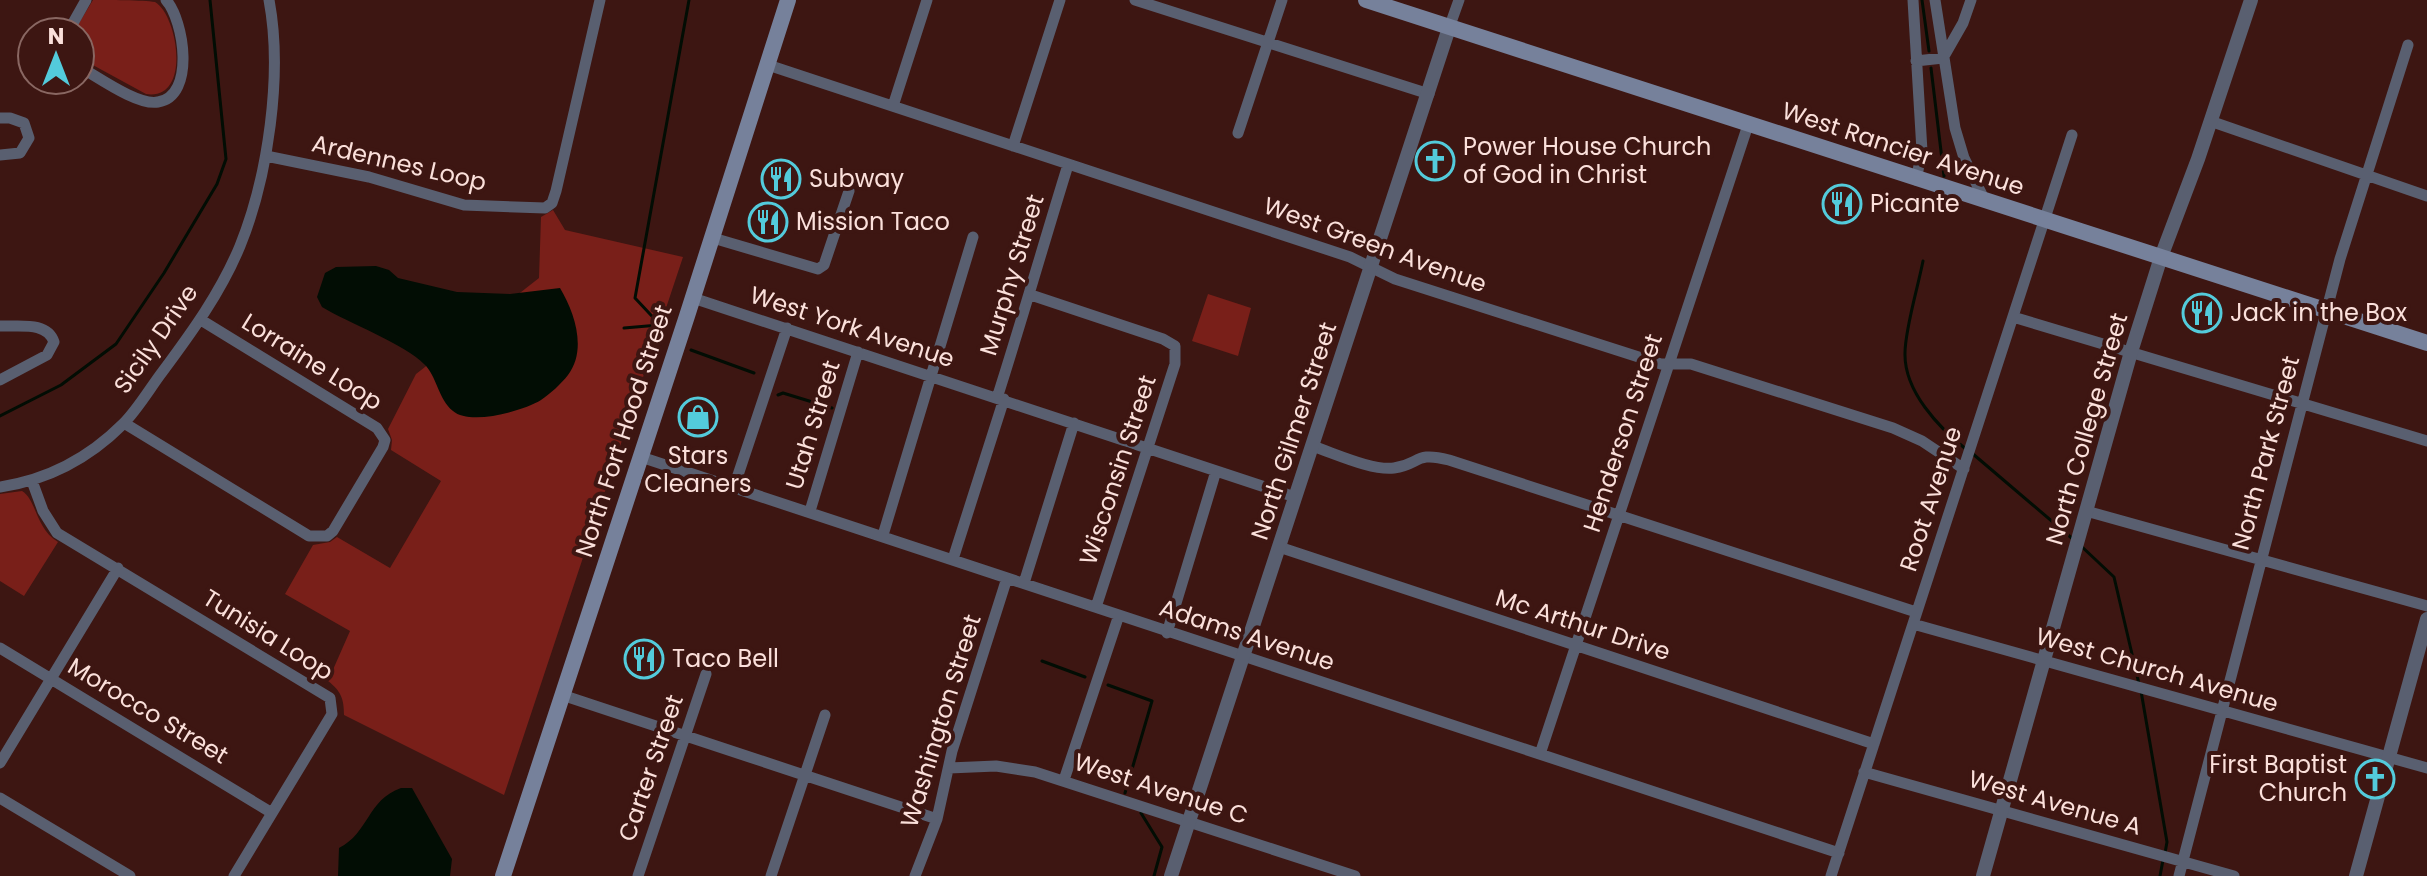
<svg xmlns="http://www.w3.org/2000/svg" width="2427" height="876" font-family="Poppins,sans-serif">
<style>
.green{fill:#791f19}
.water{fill:#020d04}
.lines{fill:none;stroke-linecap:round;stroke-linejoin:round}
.stream{stroke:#020d04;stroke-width:3}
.minor{stroke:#595f70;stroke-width:11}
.tertiary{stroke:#595f70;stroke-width:14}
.secondary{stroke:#76819b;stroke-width:16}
.labels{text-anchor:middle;stroke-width:8;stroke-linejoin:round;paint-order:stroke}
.poi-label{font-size:24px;fill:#fbe0db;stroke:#3d1612;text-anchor:start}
.street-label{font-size:24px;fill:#fbe0db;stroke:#3d1612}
</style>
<rect width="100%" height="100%" fill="#3d1612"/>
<!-- green -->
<path class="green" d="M93,0C108,0 143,0 155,2C178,15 192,101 146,94L80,58V32H75L76,28Z
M553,210L565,230L683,257L504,795L344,715C344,699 341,691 328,681L350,631L285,594L313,545L330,542L337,537L390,568L441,481L391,450L392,440L388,429L416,374L539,278L541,217Z
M1208,294L1251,308L1238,356L1192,341Z
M22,491C37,500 35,528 58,542L24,596L0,581V494Z"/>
<!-- water -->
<path class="water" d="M376,266L389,270L398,278L457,292L510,294L560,288C575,313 587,350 568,375C561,384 550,394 541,400C523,411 470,426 453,411C438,399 437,376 424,364C405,344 348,323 322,307L317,297L325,273L336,267Z
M401,788H412L452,859L450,876H338L339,848C369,833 367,800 401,788Z"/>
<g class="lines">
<!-- stream -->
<path class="stream" d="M1922,0L1929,51
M1931,68L1944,176
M1923,261C1918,287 1905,329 1905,353C1904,391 1939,428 1967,450
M624,328L659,325
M664,329L635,298L689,0
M691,350L754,373
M778,395L783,393L832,408
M0,416L61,385L116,344L164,273L217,184L226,159L210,0
M1973,454L2074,540
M2080,545L2114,577L2139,684
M1042,661L1085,677
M1108,685L1152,701L1125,793
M2141,691L2167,842L2165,853
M1141,813L1162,847L1154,876
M2160,876L2163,860"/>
<!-- minor -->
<path class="minor" d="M1135,0L1429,94
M1913,0L1922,151L1916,180
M1935,0L1955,128L1964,158L1985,201
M1449,28L1459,0
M68,32L86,0
M1916,61L1943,58L1963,23L1971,0
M768,65L1350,257L1395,279L1648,360L1661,364H1691L1893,428L1922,441L1964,469
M80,67C98,77 138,106 158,102C196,96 184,20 166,0
M893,106L927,0
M0,118H10L24,123L29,138L20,153L0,155
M2210,121L2427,196
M1238,133L1282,0
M1013,146L1060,0
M266,156L369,177L464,205L545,208L552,203L556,191L600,0
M713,238L818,269L824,265L849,191
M1031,295L1163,339L1175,346V364L1096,607
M693,298L1295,497
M2013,317L2427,441
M0,326C19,327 47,321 54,342L47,355L0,380
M997,398C1022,320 1044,242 1068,165
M124,423L309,536H327L333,531L383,447L385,440L377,428L201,320
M1312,446C1334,453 1372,471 1394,468C1421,464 1414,451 1449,460L1916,612
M641,457L1839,853
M32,481L43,511L57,533L330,698L332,714L234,876
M0,487C47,480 89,458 123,424C138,409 150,388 163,371C192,332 221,292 240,246C268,177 283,74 269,0
M734,487L787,328
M810,511L858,352
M2086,511L2427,606
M883,535L973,237
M1279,547L1874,744
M953,559L1004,399
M1024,583L1074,423
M1913,624L2427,768
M1167,633L1216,471
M0,648L272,813
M562,695L937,819
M1540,754L1748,125
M0,763L118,568
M949,768L996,766L1035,772L1355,876
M1864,772L2234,876
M1064,780L1119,615
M0,798L130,876
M638,876L706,674
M771,876L825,715
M915,876L937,819L952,751L1007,578
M1831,876L2072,135
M2179,876L2340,259L2408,45"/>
<!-- tertiary -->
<path class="tertiary" d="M1171,876L1449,28
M1983,876L2131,352L2161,257L2198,159L2251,0
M2356,876L2427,619"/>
<!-- secondary -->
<path class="secondary" d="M1366,0L2427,343
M503,876L687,316L788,0"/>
</g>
<!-- icons -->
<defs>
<symbol id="church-ring" viewBox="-11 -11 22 22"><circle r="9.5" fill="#3d1612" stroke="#53cbdb" stroke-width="1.5"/><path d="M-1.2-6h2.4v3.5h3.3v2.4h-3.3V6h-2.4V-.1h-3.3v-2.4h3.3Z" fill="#53cbdb"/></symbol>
<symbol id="restaurant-ring" viewBox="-11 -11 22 22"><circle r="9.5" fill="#3d1612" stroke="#53cbdb" stroke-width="1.5"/><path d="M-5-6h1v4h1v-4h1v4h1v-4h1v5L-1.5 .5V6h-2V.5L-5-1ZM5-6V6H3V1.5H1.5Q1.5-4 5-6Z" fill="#53cbdb"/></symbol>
<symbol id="shop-ring" viewBox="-11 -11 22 22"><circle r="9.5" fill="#3d1612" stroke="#53cbdb" stroke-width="1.5"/><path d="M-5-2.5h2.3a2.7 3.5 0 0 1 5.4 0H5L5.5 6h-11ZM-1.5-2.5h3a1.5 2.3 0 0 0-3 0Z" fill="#53cbdb"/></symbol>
</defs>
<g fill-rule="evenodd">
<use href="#church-ring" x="1413" y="139" width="44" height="44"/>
<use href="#restaurant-ring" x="759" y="157" width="44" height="44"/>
<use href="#restaurant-ring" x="1820" y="182" width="44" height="44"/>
<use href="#restaurant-ring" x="746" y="200" width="44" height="44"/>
<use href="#restaurant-ring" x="2180" y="291" width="44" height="44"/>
<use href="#shop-ring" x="676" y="395" width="44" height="44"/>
<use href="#restaurant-ring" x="622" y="637" width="44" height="44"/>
<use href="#church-ring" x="2353" y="757" width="44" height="44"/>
</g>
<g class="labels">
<!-- poi labels -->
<g class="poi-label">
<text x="1463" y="155">Power House Church<tspan x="1463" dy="28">of God in Christ</tspan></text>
<text x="809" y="187">Subway</text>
<text x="1870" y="212">Picante</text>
<text x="796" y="230">Mission Taco</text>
<text x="2230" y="321">Jack in the Box</text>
<text x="698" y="464" text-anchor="middle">Stars<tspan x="698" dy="28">Cleaners</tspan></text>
<text x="672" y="667">Taco Bell</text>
<text x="2347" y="773" text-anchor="end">First Baptist<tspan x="2347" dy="28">Church</tspan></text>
</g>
<!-- street labels -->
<g class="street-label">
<text transform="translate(1903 149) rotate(18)" y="8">West Rancier Avenue</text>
<text transform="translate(399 163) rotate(13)" y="8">Ardennes Loop</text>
<text transform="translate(1375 245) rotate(20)" y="8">West Green Avenue</text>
<text transform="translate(1012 275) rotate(-73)" y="8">Murphy Street</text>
<text transform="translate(852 327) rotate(18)" y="8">West York Avenue</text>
<text transform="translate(156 339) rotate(-55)" y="8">Sicily Drive</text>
<text transform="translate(312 362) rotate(32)" y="8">Lorraine Loop</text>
<text transform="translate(813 425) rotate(-73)" y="8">Utah Street</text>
<text transform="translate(2087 429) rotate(-74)" y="8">North College Street</text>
<text transform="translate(624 431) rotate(-72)" y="8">North Fort Hood Street</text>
<text transform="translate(1294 431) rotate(-72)" y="8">North Gilmer Street</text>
<text transform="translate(1623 433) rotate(-72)" y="8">Henderson Street</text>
<text transform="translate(2266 453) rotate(-75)" y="8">North Park Street</text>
<text transform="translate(1118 470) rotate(-72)" y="8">Wisconsin Street</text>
<text transform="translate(1931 499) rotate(-72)" y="8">Root Avenue</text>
<text transform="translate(1583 625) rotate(18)" y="8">Mc Arthur Drive</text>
<text transform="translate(268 635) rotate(32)" y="8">Tunisia Loop</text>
<text transform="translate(1247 635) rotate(18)" y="8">Adams Avenue</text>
<text transform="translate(2157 670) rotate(16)" y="8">West Church Avenue</text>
<text transform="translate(148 711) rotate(31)" y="8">Morocco Street</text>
<text transform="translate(941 721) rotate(-73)" y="8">Washington Street</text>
<text transform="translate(651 768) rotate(-71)" y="8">Carter Street</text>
<text transform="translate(1161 789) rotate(18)" y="8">West Avenue C</text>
<text transform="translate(2055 803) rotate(16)" y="8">West Avenue A</text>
</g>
</g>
<!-- north arrow -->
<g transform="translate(56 56)"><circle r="38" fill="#3d1612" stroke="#896762" stroke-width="2"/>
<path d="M0-6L14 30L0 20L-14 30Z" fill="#53cbdb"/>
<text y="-12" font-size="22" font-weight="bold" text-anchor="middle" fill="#fbe0db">N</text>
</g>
</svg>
